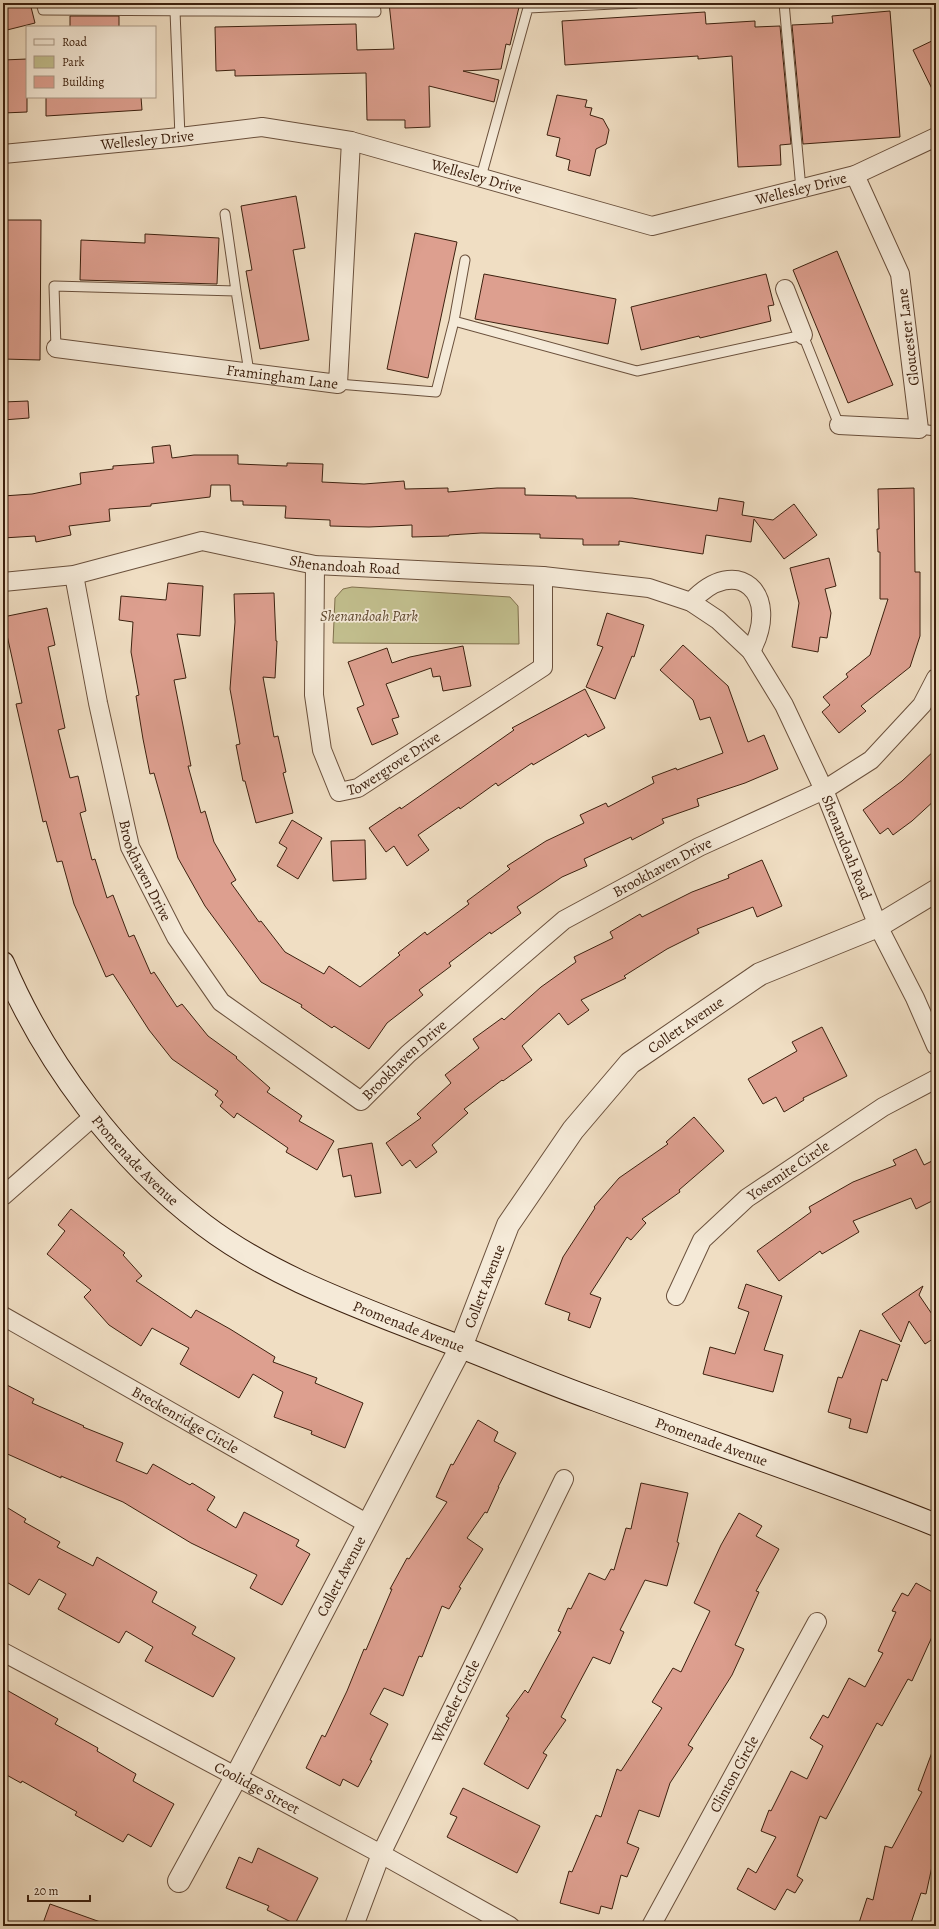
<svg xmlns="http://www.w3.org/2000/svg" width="939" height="1929" font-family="Alegreya,serif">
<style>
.green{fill:#c2bf8e;stroke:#80704e}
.building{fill:#dd9f8f;stroke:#3d210f}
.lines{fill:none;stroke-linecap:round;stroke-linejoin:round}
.service-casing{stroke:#6a503c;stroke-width:11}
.minor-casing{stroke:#6a503c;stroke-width:20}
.tertiary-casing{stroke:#6a503c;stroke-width:24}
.secondary-casing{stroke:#3d210f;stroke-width:24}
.service{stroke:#f5ead8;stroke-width:9}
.minor{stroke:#f5ead8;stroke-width:18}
.tertiary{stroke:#f5ead8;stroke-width:22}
.secondary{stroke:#f5ead8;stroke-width:22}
.labels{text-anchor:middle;stroke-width:3.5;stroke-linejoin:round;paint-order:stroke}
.street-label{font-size:15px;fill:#3d210f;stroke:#f5ead8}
.park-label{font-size:15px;font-style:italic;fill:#5e482f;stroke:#f5ead8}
</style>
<rect width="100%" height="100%" fill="#f0dec3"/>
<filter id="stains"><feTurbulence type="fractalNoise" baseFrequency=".005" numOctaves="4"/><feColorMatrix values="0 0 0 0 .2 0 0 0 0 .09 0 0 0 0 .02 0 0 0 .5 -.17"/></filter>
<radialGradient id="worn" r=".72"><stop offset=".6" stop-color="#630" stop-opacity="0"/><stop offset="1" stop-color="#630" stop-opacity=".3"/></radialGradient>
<!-- green -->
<path class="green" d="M352,587L510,597L518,606L519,644L333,643L335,598L343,589Z"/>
<!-- building -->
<path class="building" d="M3,3H30L35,23L3,31Z
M389,3H520L510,45L506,44L501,69L463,71L499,80L494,102L429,86L430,127L405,128V120H367L366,73L235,76V70L216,71L215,27L356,24L357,50L394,49Z
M890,11L900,137L803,144L792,25L833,23L832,16Z
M705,12L706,24L755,21V27L780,26L791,144L780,145L781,165L738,167L732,56L698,59V56L565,65L562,21Z
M70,16H119V27H70Z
M936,39V97L913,50Z
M27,59V112L3,113V60Z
M557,95L587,100L585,107L592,108L590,115L603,119L609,130L606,144L596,149L590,176L568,170L570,160L556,156L560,138L547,135Z
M46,97H141L142,110L46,116Z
M296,196L305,248L293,250L309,340L260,349L246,271L252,270L241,206Z
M3,220H41L40,360L3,359Z
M415,233L457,242L428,378L387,369Z
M145,234L219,238L217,284L80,280L81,240L145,243Z
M837,251L893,385L848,403L793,270Z
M484,274L616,299L608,344L475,319Z
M766,274L774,305L768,306L771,321L700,338L699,336L641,350L631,307Z
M28,401L29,418L3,420V402Z
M170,445L172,458L194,455H238V464L287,466V463L323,464L322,482L364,484L404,481L405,489L448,488V492L497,488H525V495L576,496V498H632L717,511L719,498L744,502L742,515L773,520L794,504L817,535L784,559L754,519L751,542L706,535L703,554L619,541V545H583V539L540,538V534L481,533L449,535V536L412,537V525L369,527L330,526V520L285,518L286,506L243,505V501H231L230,485H211L210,497L151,504V506L109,509L110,521L69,526L71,535L36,542L35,536L3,538V496L32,494L81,484L80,473L113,469V466L154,463L152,447Z
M914,488L915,572H920V636L910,667L861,706L866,711L839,733L822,712L830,705L823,697L848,677L846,674L870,655L888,599H880V552H878L877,529H879L878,489Z
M829,558L836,586L825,589L831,613L827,638L820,637L818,652L792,647L799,603L790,568Z
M168,583L203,586L200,636L177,634L186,678L174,680L191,766H188L201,813L205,811L214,842L236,880L231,883L259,922L261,921L285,952L324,974L329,966L360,987L400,955L398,953L425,932L427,935L469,904L467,901L510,869L507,866L546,841L584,823L580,815L606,803L608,807L654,783L652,777L676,768L677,770L723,753L710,717L700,720L693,700L660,670L683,645L728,686L748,742L764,735L778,769L745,783L697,799L699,806L662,819L664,823L632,840L631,837L584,859L587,866L562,877L517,907L521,913L491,934L490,932L449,963L451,966L419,990L423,995L387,1023L369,1049L334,1026L332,1028L301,1007L302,1005L261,982L205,906L178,858L154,773L150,774L143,739L136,696L139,695L131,652L133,622L119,620L121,596L166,600Z
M274,593L276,641H277L275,678L263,677L274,737L278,736L286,772L283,773L293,813L256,823L245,781H243L236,745L240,744L230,689L235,622L234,594Z
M47,608L55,645L48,647L65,728L58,730L70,778L78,776L86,811L80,813L92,860L95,859L107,898L113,895L129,937L134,935L151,974L154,972L177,1007L182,1004L208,1036L237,1057L236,1058L270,1088L267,1092L302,1116L299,1121L334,1141L317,1170L286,1152L288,1148L237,1113L234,1118L220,1106L223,1102L215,1095L218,1091L172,1059L149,1030L113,974L106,977L74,904L62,861L57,862L46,821L43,822L16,704L22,703L3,617Z
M607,613L644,625L634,657L632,656L615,699L586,687L603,647L597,645Z
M463,646L471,686L443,691L440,676L433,677L431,668L386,684L399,717L392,719L398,734L372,745L357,708L364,705L348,662L387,648L392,663L410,657Z
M585,689L605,728L588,737L586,734L533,765L532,763L498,786L496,783L460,809L459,807L418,835L429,850L407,866L394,846L386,852L369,828L400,807L401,809L437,784L514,730L512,728Z
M936,749V799L912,821L893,835L888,828L880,834L863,810L902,781Z
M292,820L322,838L298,879L277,866L287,848L279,843Z
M365,840L366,879L333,881L331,841Z
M762,860L782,906L757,917L753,907L697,929L699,933L667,949L624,976L626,978L581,1000L589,1010L568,1025L559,1013L522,1046L532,1060L503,1081L502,1080L464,1109L468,1113L432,1145L437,1152L416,1168L410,1160L402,1166L386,1143L421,1118L417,1114L451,1083L445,1075L479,1048L473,1039L502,1018L504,1020L541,987L576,962L574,957L613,938L610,932L640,914L642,917L692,892L729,878L728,875Z
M822,1027L847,1076L803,1098L804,1100L784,1112L776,1097L763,1104L748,1079L797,1051L792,1042Z
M694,1117L724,1151L679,1190L680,1192L642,1219L646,1223L631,1240L627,1237L590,1294L601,1298L590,1328L568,1320L570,1313L545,1304L563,1257L595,1208L594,1207L619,1178L668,1144L666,1142Z
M372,1143L381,1193L355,1197L351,1175L343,1177L338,1149Z
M916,1149L924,1165L936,1159V1199L916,1209L911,1198L853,1221L859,1232L822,1254L820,1251L779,1281L757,1251L811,1212L809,1207L853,1182L896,1165L893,1160Z
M71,1209L125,1253L123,1255L142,1276L136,1281L191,1318L196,1310L230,1329L275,1357L273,1362L317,1378L315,1383L363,1403L345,1448L311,1434L312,1431L274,1417L283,1392L253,1374L239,1398L180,1364L189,1348L152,1328L141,1346L109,1325L84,1297L91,1290L47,1254L65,1231L58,1225Z
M746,1284L782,1296L764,1350L783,1355L773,1392L703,1374L710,1347L735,1354L749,1312L738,1308Z
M923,1286L919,1295L936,1320V1337L925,1344L909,1321L901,1342L882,1314Z
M860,1330L900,1345L887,1381L882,1379L867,1433L849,1428L851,1419L828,1412L838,1377L842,1378Z
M3,1383L34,1399L32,1403L84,1426L83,1427L123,1443L116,1461L147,1474L153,1464L190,1485L192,1483L215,1497L207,1510L236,1528L244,1512L299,1540L296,1546L310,1554L282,1605L250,1588L257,1575L191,1543L123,1502L61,1476V1478L3,1452Z
M478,1420L498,1432L494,1441L516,1453L498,1487H499L487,1513L485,1512L467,1538L483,1549L459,1587L461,1588L449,1609L442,1606L422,1657L419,1656L403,1696L384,1688L370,1714L388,1724L370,1760L372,1761L358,1787L343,1779L340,1786L306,1768L322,1735L325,1737L347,1691L364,1649L366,1650L392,1589H390L407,1558L409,1559L447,1502L436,1497L451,1464L453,1465Z
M641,1483L688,1493L677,1542L679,1543L667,1586L645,1580L620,1630L624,1632L610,1664L593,1657L561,1717L566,1720L543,1753L547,1755L528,1789L484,1764L509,1718L506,1716L525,1690L528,1693L561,1632L558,1631L568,1608L571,1609L589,1573L605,1580L611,1569L614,1570L626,1528L631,1529Z
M3,1505L26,1519L24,1522L60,1542L57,1547L93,1566L97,1557L157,1592L152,1602L196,1627L192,1634L235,1658L213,1697L145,1661L153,1647L126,1631L119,1643L58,1609L66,1594L39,1579L29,1595L3,1580Z
M739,1513L762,1526L756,1536L779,1549L756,1591L759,1592L735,1645L744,1649L732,1675L688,1745L693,1748L670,1783L659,1817L639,1810L627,1843L639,1848L627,1877L621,1875L612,1909L601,1906L599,1914L560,1903L569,1871L572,1872L596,1815L601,1817L617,1769L621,1771L662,1708L652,1702L673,1668L681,1672L710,1611L694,1603L721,1545Z
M916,1583L936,1594V1628L912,1681L908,1679L882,1726L877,1723L826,1819L820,1816L797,1876L803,1880L795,1893L787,1889L775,1910L737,1889L748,1868L756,1873L776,1837L761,1831L769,1810L771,1811L791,1771L807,1779L823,1746L810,1738L823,1715L828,1718L849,1678L865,1687L883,1653L878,1651L896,1612L892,1611L902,1593L908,1596Z
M3,1688L58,1719L55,1724L98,1748L97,1751L136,1774L133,1781L174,1804L151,1847L128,1834L123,1842L75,1815L77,1812L22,1781L21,1783L3,1773Z
M934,1747H936V1848L926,1894L921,1893L910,1926H858L867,1898L873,1900L885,1846L892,1848L922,1792L918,1790Z
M463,1788L540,1826L517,1873L447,1837L457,1817L450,1814Z
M258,1848L318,1878L295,1924L267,1910L269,1906L226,1888L239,1857L252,1863Z
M50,1904L106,1924L105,1926H42Z"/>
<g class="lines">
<defs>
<path id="service" d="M41,3L43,10L376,12L375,3
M784,3L801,189
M175,11L180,137
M481,177L528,8L636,3
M225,214L236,291
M454,321L465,260
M56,348L54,286L236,291L249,372
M338,384L436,392L454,321L637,371L803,335L839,425
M919,429L936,431"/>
<g id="minor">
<path id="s1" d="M3,154L180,137L262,127L351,141L652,226L855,175L936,137"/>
<path d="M785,289L803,335"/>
<path id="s2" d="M56,348L338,384L351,141"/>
<path d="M839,425L919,429L900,274L855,175"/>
<path id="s3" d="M315,565L314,695L322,750L339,792L358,788L543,667V576"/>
<path id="s4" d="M74,575L98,703L130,847L176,937L221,1002L361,1101L408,1054L564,920L699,847L824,790L871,760L922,705L936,678"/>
<path id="s5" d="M3,582L74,575L202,541L315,565L543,576L649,588L691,602L718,620L751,651L784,705L824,790L878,926L915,998L936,1046"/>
<path d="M691,602C737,552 782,594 751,651"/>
<path d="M3,1196L94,1116"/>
<path id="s6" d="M676,1296L702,1240L747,1198L883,1107L936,1079"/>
<path id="s7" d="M3,1316L368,1524"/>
<path id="s8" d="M3,1652L381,1854L510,1926"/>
<path id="s9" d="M354,1926L381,1854L564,1479"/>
<path id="s10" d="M651,1926L817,1622"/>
</g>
<g id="tertiary">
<path id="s11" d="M179,1881L236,1777L461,1347L508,1225L573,1130L630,1063L760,974L878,926L936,891"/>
</g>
<g id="secondary">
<path id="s12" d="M3,963C45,1062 118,1160 204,1225C270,1275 351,1304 427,1334C484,1355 539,1380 596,1400C709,1442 824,1480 936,1525"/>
</g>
</defs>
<!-- service casing -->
<use href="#service" class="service-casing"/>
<!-- minor casing -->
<use href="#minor" class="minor-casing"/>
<!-- tertiary casing -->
<use href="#tertiary" class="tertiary-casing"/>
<!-- secondary casing -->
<use href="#secondary" class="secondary-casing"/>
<!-- service -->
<use href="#service" class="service"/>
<!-- minor -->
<use href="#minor" class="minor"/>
<!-- tertiary -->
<use href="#tertiary" class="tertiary"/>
<!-- secondary -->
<use href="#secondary" class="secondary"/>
</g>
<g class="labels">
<!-- street labels -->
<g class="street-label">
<text dy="5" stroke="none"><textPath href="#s1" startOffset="145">Wellesley Drive</textPath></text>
<text dy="5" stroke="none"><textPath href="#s1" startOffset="481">Wellesley Drive</textPath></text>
<text dy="5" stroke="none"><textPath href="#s1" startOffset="817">Wellesley Drive</textPath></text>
<text transform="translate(908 337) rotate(-97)" y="5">Gloucester Lane</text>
<text dy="5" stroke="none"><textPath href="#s2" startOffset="228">Framingham Lane</textPath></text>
<text dy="5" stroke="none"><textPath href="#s5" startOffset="349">Shenandoah Road</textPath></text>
<text dy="5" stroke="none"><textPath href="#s3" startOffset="293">Towergrove Drive</textPath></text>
<text dy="5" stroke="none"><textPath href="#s5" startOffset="995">Shenandoah Road</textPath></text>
<text dy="5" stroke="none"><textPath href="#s4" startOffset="1013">Brookhaven Drive</textPath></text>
<text dy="5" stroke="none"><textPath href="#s4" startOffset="305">Brookhaven Drive</textPath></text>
<text dy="5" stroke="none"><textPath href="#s11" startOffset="1005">Collett Avenue</textPath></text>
<text dy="5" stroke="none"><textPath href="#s4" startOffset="689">Brookhaven Drive</textPath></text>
<text dy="5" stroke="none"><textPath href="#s12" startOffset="239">Promenade Avenue</textPath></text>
<text dy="5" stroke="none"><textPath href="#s6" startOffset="173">Yosemite Circle</textPath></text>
<text dy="5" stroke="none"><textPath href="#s11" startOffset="669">Collett Avenue</textPath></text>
<text dy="5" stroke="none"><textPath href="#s12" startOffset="563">Promenade Avenue</textPath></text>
<text dy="5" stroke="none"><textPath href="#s7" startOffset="210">Breckenridge Circle</textPath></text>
<text dy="5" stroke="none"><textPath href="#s12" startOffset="887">Promenade Avenue</textPath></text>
<text dy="5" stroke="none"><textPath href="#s11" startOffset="345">Collett Avenue</textPath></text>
<text dy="5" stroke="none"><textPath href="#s9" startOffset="247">Wheeler Circle</textPath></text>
<text dy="5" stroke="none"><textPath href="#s10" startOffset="173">Clinton Circle</textPath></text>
<text dy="5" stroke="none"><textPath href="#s8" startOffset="288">Coolidge Street</textPath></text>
</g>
<!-- park labels -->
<g class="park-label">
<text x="369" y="621">Shenandoah Park</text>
</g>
</g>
<!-- margin -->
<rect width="939" height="1929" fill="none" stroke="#f0dec3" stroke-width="16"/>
<rect x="4" y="4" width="931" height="1921" fill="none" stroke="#3d210f" stroke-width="2"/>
<rect x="8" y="8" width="923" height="1913" fill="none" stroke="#3d210f"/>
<!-- legend -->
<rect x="26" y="26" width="130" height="72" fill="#f5ead8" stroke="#ab9a88"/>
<rect x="34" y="39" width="20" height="6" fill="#f5ead8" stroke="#ab9a88"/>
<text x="62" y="46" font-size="12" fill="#3d210f">Road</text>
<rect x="34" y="56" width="20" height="12" fill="#c2bf8e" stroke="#ab9a88"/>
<text x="62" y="66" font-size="12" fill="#3d210f">Park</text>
<rect x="34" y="76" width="20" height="12" fill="#dd9f8f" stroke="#ab9a88"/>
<text x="62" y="86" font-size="12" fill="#3d210f">Building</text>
<!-- scale -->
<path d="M28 1895v6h62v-6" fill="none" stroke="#3d210f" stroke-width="2"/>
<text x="34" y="1895" font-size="12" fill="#3d210f" stroke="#f5ead8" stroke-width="3" paint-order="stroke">20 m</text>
<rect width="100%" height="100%" filter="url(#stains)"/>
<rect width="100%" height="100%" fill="url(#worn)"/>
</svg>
